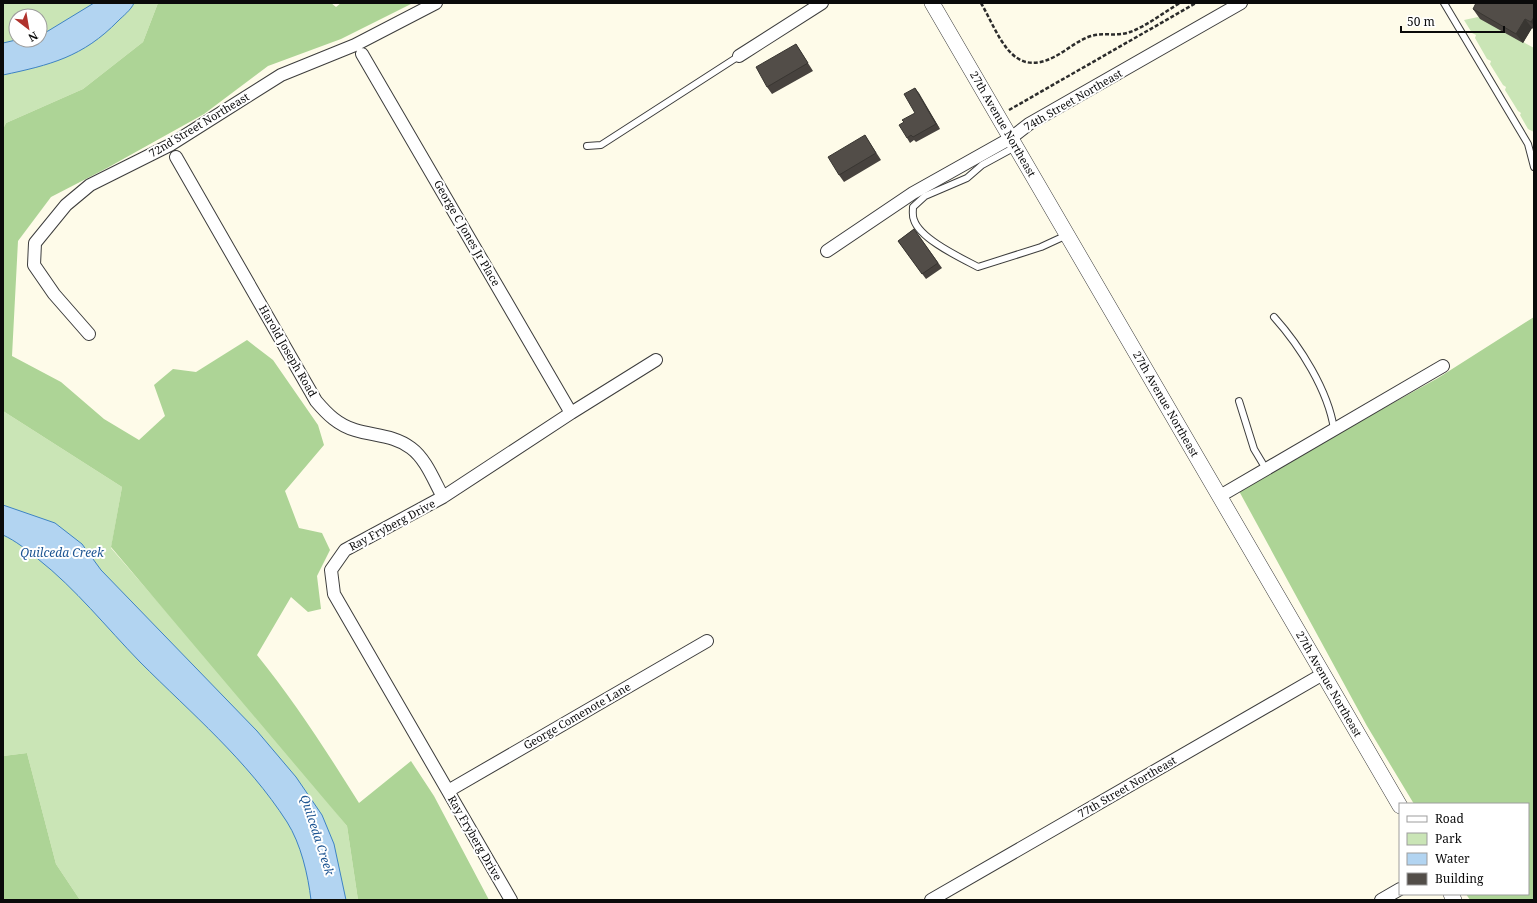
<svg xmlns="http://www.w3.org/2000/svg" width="1537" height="903" font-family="'Noto Serif',serif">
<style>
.green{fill:#cae5b6;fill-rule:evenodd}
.forest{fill:#add496}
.water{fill:#b2d4f1;stroke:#3e83c3}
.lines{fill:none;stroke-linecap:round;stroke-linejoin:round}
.service-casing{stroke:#3d3d3d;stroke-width:8}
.minor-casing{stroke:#3d3d3d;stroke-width:14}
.tertiary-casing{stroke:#3d3d3d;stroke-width:16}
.path{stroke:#2c2c2c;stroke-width:2.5;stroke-dasharray:4 2;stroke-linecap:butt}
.service{stroke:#fff;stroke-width:6}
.minor{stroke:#fff;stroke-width:12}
.tertiary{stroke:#fff;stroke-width:15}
.wall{fill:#47423e}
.shaded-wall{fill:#393632}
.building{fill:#524d48;stroke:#393632}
.labels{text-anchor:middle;stroke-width:4;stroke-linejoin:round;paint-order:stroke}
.street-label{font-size:11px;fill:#0a0a0a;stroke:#fff}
.water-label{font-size:12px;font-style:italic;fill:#1d5592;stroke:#fff}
</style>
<rect width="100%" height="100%" fill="#fefbe9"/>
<!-- green -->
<path class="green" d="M3,3H158L143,42L83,89L6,123L3,129ZM16,16H40V40H16Z
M1478,17L1534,48V132L1528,129L1520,115L1521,113L1518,111L1505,90L1506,87L1503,85L1490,64L1491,61L1487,59L1475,38L1476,35L1472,33L1464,20Z
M3,411L122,487L111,548L262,722L347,826L358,900H80L56,864L27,753L3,756Z"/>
<!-- forest -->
<path class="forest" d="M158,3H331L336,7L341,3H413L341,39L268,66L204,114L107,168L51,197L18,241L12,356L61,382L104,419L139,440L165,416L154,385L173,369L196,372L247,340L273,360L318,425L324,445L285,491L299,528L322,533L330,550L317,576L321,609L308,612L291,597L257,655C295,702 327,752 359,803L411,761L434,796L489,900H358L347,826L111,547L122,487L3,411V129L6,123L83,89L143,42Z
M1534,317V900H1470L1466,894H1528V804H1414L1367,726L1239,491L1301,454L1438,378Z
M27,753L56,864L80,900H3V756Z"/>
<!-- water -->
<path class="water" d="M94,3H134C131,10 123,16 118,21C83,57 50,65 3,75V43L16,40H40V34L48,31Z
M3,505L55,523L82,544L101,570L257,731L296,777L322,815L334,844L346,900H311C308,875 301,844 287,822C247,760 192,714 140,662C106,627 76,589 38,559C27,550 16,541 3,535Z"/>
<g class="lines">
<defs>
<path id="service" d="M1444,3L1528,144L1534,167
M587,146L601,145L739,56
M1015,147L982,165L967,178L925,196L913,207C913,211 912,216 914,220C920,239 961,258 978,267L1041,247L1067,235
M1274,317C1300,346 1328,390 1334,429
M1239,401L1254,449L1266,469"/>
<path id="minor" d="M362,54L571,413
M739,56L822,3
M176,157L316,401C327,414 338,425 355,430C374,436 394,435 411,448C426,459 434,481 443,497
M827,251L913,193L1011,138L1029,124L1241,3
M89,334L54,294L34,265L35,243L66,205L90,185L170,145L281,75L355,45L436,3
M1220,496L1443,366
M448,791L707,641
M511,900L334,594L331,570L345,550L443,497L571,413L656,360
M931,900L1323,674
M1381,900L1400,889"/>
<path id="tertiary" d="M932,3L1400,806
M1451,894L1454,900"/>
</defs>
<!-- service casing -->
<use href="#service" class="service-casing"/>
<!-- minor casing -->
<use href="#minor" class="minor-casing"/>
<!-- tertiary casing -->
<use href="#tertiary" class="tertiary-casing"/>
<!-- path -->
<path class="path" d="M981,3C999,34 1011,79 1054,57C1066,51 1078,40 1091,36C1104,32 1117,37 1130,32C1147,26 1164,12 1180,3
M1009,110L1196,3"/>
<!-- service -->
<use href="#service" class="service"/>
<!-- minor -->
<use href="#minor" class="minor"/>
<!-- tertiary -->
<use href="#tertiary" class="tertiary"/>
</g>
<!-- wall -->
<path class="wall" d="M1534,3V30L1532,28L1523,43L1480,19L1473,9Z
M796,44L813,71L772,94L767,87Z
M915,88L940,129L916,142L914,140L910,143L907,138L915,113Z
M865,135L870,143L881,160L844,182L839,175Z
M914,229L942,268L926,279L898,241Z"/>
<!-- shaded-wall -->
<path class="shaded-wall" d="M1534,17V26L1531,22Z
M1525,19L1532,28L1523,43L1516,34Z
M915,88L919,93L940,129L936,124Z"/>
<!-- building -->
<path class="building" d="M1476,3H1534V17L1531,22L1525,19L1516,34L1473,9Z
M796,44L808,63L767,87L756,67Z
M915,88L936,124L913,137L911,135L907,138L899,125L904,122L902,120L915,113L904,94Z
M865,135L876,153L839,175L828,157Z
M914,229L938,263L922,274L898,241Z"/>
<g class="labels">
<!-- street labels -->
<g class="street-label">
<text transform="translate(1073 100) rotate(-30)" y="4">74th Street Northeast</text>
<text transform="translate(1003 124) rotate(60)" y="4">27th Avenue Northeast</text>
<text transform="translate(199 125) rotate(-31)" y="4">72nd Street Northeast</text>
<text transform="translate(467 233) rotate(60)" y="4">George C Jones Jr Place</text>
<text transform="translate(288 351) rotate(60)" y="4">Harold Joseph Road</text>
<text transform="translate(1166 404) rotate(60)" y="4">27th Avenue Northeast</text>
<text transform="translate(392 525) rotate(-28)" y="4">Ray Fryberg Drive</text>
<text transform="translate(1329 684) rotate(60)" y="4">27th Avenue Northeast</text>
<text transform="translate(577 716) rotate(-30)" y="4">George Comenote Lane</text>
<text transform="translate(1127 787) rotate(-30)" y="4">77th Street Northeast</text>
<text transform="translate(475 838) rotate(60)" y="4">Ray Fryberg Drive</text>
</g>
<!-- water labels -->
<g class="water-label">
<text x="62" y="557">Quilceda Creek</text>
<text transform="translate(317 835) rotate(72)" y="4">Quilceda Creek</text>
</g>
</g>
<!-- border -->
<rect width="1537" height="903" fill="none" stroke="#0a0a0a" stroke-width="8"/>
<!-- legend -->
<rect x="1399" y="803" width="130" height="92" fill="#ffffff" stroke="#9d9d9d"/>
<rect x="1407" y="816" width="20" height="6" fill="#ffffff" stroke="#9d9d9d"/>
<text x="1435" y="823" font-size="12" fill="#0a0a0a">Road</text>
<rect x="1407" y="833" width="20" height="12" fill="#cae5b6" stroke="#9d9d9d"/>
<text x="1435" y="843" font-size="12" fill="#0a0a0a">Park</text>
<rect x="1407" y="853" width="20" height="12" fill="#b2d4f1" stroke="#9d9d9d"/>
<text x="1435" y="863" font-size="12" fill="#0a0a0a">Water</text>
<rect x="1407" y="873" width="20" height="12" fill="#524d48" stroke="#9d9d9d"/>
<text x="1435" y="883" font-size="12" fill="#0a0a0a">Building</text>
<!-- north arrow -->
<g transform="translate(28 28) rotate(149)"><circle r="19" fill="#ffffff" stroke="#9d9d9d"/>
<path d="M0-3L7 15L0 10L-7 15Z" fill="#b0322d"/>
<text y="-6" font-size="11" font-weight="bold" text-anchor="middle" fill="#0a0a0a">N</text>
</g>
<!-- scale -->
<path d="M1401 26v6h103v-6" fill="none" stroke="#0a0a0a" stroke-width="2"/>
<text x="1407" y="26" font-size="12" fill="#0a0a0a" stroke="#ffffff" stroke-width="3" paint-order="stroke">50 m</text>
</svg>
